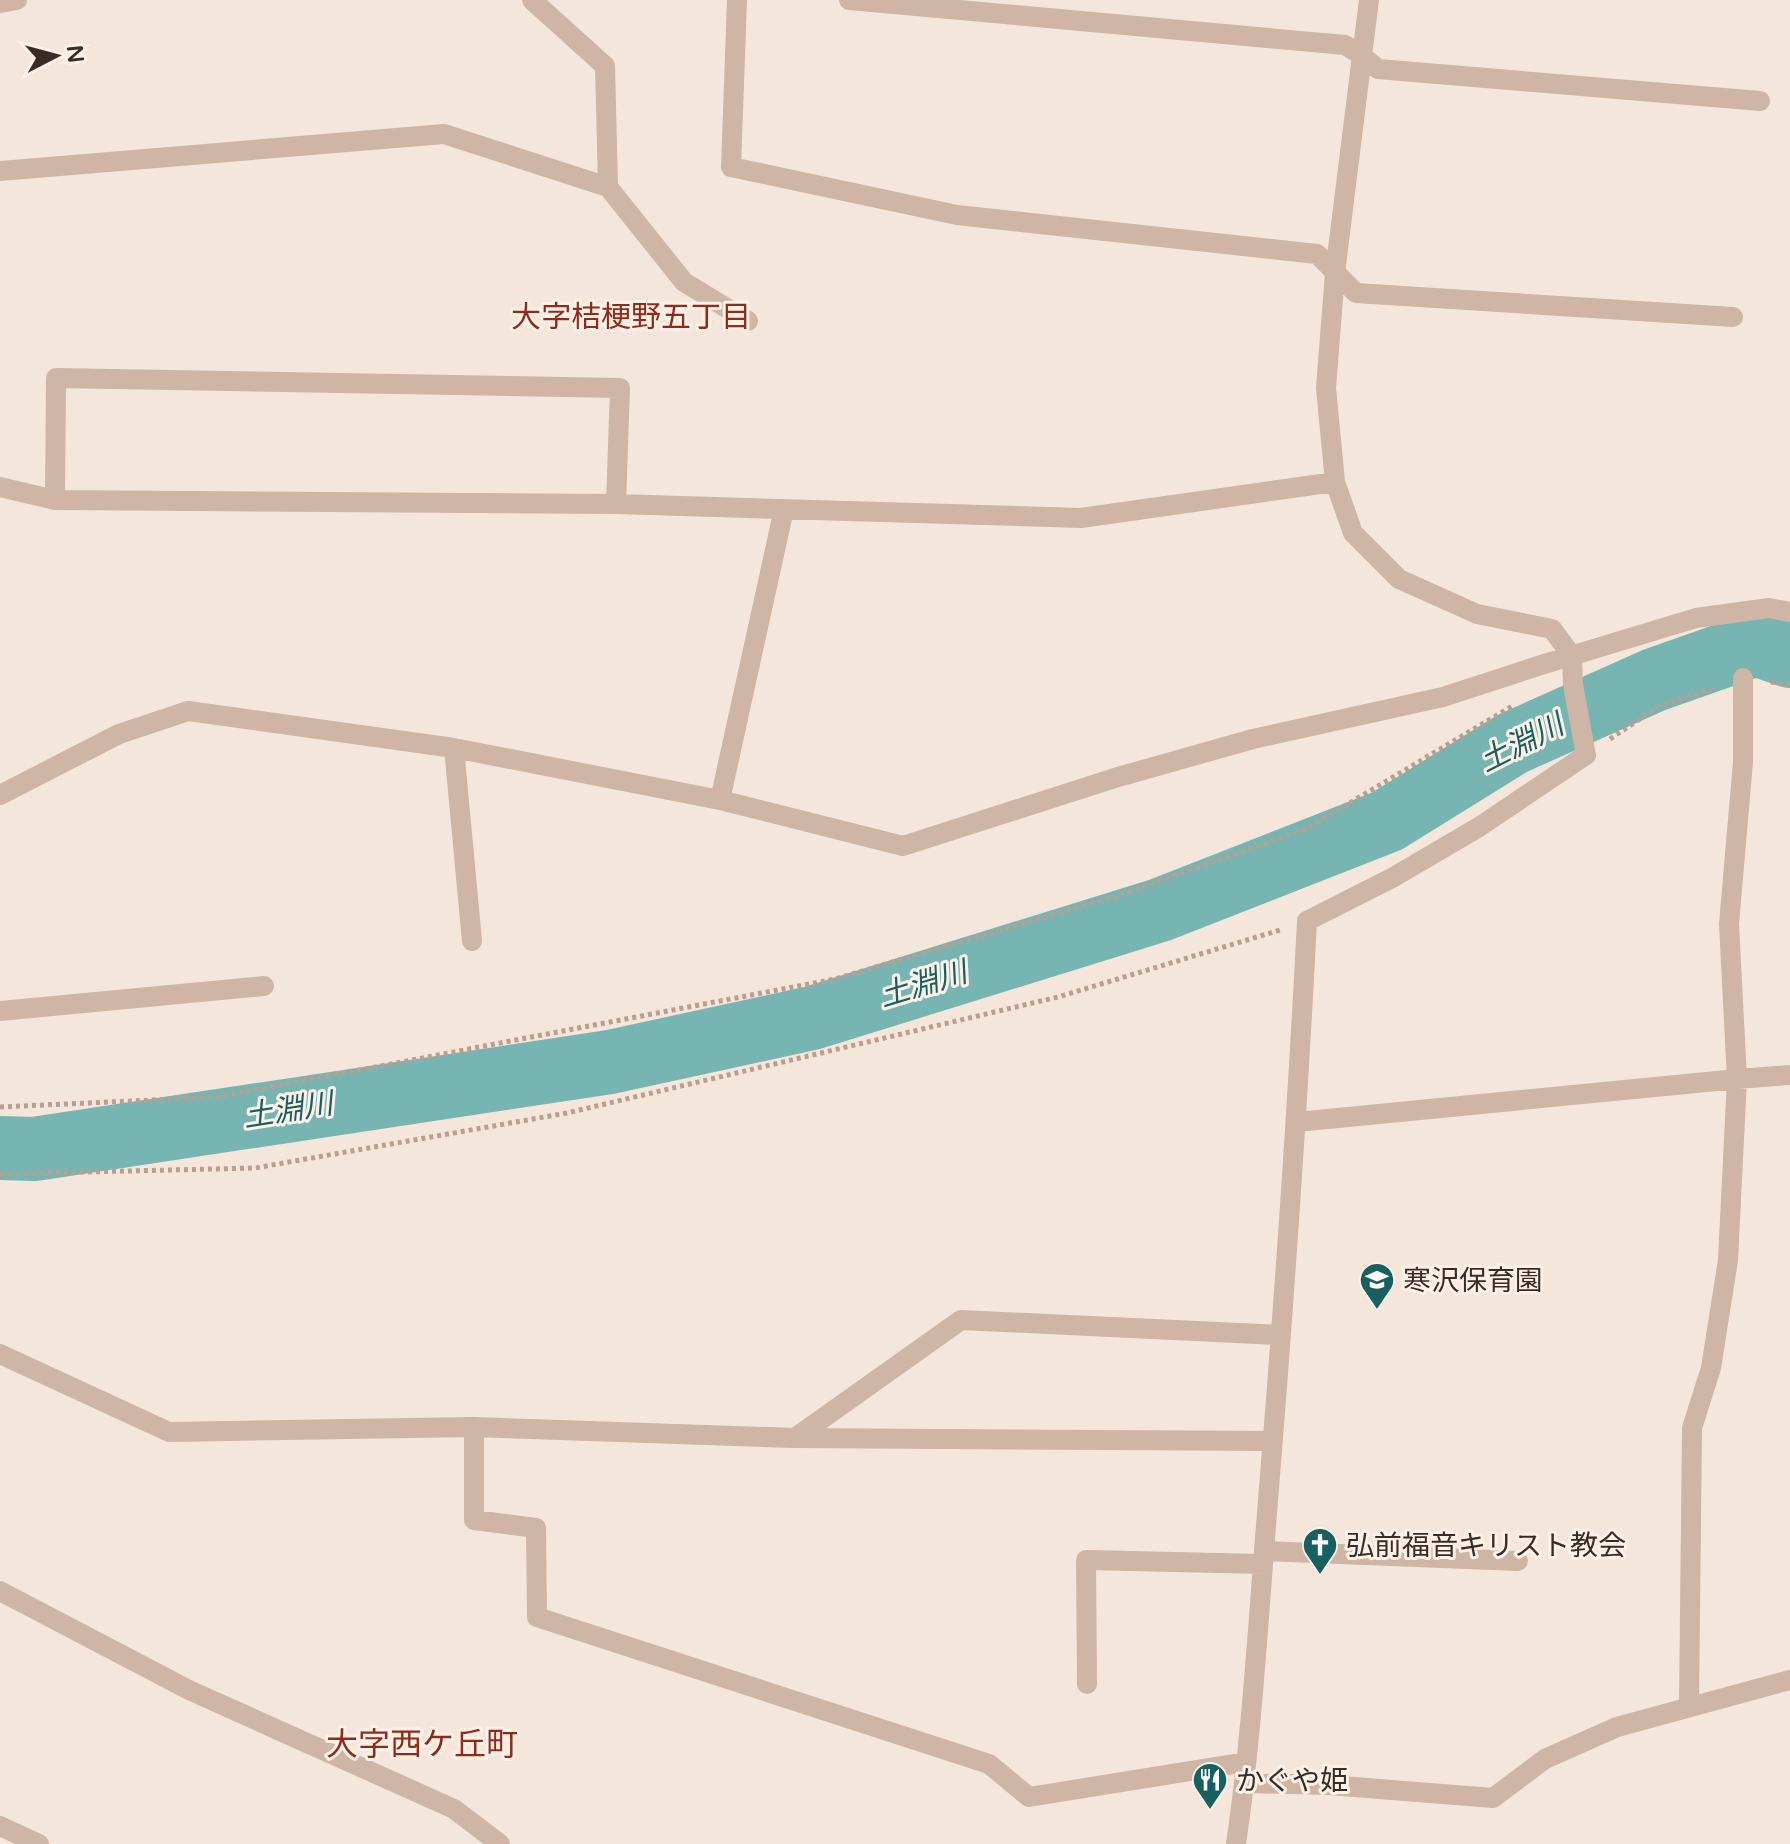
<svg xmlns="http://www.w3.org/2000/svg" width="1790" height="1844" font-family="'Varela Round','Noto Sans JP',sans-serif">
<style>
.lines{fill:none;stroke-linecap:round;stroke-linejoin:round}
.river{stroke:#77b5b2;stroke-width:64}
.path{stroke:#ba9e8f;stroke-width:5;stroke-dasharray:4 4;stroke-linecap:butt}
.minor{stroke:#ceb5a5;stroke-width:20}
.labels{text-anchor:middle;stroke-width:6;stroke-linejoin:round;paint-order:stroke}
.poi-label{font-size:28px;fill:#392c27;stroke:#fcf1e8;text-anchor:start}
.neighbourhood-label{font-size:30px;fill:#922a17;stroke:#fcf1e8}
.water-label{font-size:30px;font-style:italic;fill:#18605f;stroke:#fcf1e8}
.quarter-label{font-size:32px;fill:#922a17;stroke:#fcf1e8}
</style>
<rect width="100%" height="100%" fill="#f5e6db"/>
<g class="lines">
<!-- river -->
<path class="river" d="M0,1148L34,1149L610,1062L812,1018L1160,910L1387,821L1513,743L1654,680L1756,644L1790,656"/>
<!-- path -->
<path class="path" d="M1771,682L1790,685
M1610,739L1659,706L1715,688
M0,1107L218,1097L835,979L1114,897L1306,829L1514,705
M0,1174L255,1168L567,1113L1058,997L1280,930"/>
<!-- minor -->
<path class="minor" d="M532,0L605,66L608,187
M737,0L731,167L957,215L1317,254L1356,293L1733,317
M849,0L1345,45L1361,55L1378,69L1760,101
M0,3L17,0
M0,171L444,134L608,187L684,282L748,321
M0,487L55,500L616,504L1081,518L1335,482
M55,500L56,378L620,388L616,504
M454,748L472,941
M0,795L119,734L188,711L454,748L720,800L903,846L1118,777L1253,739L1443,697L1541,665L1696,618L1769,608L1790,612
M720,800L784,509
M0,1011L264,986
M1297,1122L1737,1079L1790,1075
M0,1354L169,1432L474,1427L795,1438L1273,1441
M474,1427V1520L536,1528L537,1617L989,1764L1029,1797L1246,1762
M795,1438L961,1320L1280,1335
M1264,1551L1518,1561
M0,1591L189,1690L454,1809L500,1844
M1087,1684L1086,1560L1263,1564
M1689,1706L1692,1428L1711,1368L1728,1260L1737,1079L1729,924L1743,762V678
M1245,1783L1329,1785L1493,1798L1545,1759L1617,1727L1790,1680
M0,1826L39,1844
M1236,1844C1252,1735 1258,1623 1267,1513C1283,1316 1297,1119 1307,921L1392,878L1479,827L1586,755L1573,685L1572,656L1552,629L1477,614L1399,579L1353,533L1335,482L1326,388L1335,273L1369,0"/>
</g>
<!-- icons -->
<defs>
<symbol id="school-pin" viewBox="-11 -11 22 30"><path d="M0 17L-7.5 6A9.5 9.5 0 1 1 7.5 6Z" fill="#18605f" stroke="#fcf1e8"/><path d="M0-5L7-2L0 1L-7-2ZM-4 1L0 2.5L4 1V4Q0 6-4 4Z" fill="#fff"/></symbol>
<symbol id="church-pin" viewBox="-11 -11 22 30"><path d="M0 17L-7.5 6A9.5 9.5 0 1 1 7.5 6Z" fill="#18605f" stroke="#fcf1e8"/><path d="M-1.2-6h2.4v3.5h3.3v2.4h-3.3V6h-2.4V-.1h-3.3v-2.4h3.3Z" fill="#fff"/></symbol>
<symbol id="restaurant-pin" viewBox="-11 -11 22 30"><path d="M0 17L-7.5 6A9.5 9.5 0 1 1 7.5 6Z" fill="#18605f" stroke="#fcf1e8"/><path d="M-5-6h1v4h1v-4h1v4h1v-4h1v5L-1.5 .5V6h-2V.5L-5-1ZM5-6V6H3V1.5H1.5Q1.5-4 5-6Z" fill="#fff"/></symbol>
</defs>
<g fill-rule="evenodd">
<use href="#school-pin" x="1357" y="1260" width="40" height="54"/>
<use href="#church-pin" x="1300" y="1525" width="40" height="54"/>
<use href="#restaurant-pin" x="1190" y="1760" width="40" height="54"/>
</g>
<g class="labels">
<!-- poi labels -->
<g class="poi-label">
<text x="1403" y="1290">寒沢保育園</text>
<text x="1346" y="1555">弘前福音キリスト教会</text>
<text x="1236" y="1790">かぐや姫</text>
</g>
<!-- neighbourhood labels -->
<g class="neighbourhood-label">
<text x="631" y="327">大字桔梗野五丁目</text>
</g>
<!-- water labels -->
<g class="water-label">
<text transform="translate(1521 743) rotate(-27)" y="10">土淵川</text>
<text transform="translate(923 984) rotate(-17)" y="10">土淵川</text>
<text transform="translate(288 1110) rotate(-9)" y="10">土淵川</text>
</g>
<!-- quarter labels -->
<g class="quarter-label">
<text x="422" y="1755">大字西ケ丘町</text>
</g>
</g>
<!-- north arrow -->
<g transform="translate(56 56) rotate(84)" stroke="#fcf1e8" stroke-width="6" paint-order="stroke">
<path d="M0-6L14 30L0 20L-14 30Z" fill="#392c27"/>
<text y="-12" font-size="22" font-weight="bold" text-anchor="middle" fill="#392c27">N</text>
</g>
</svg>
